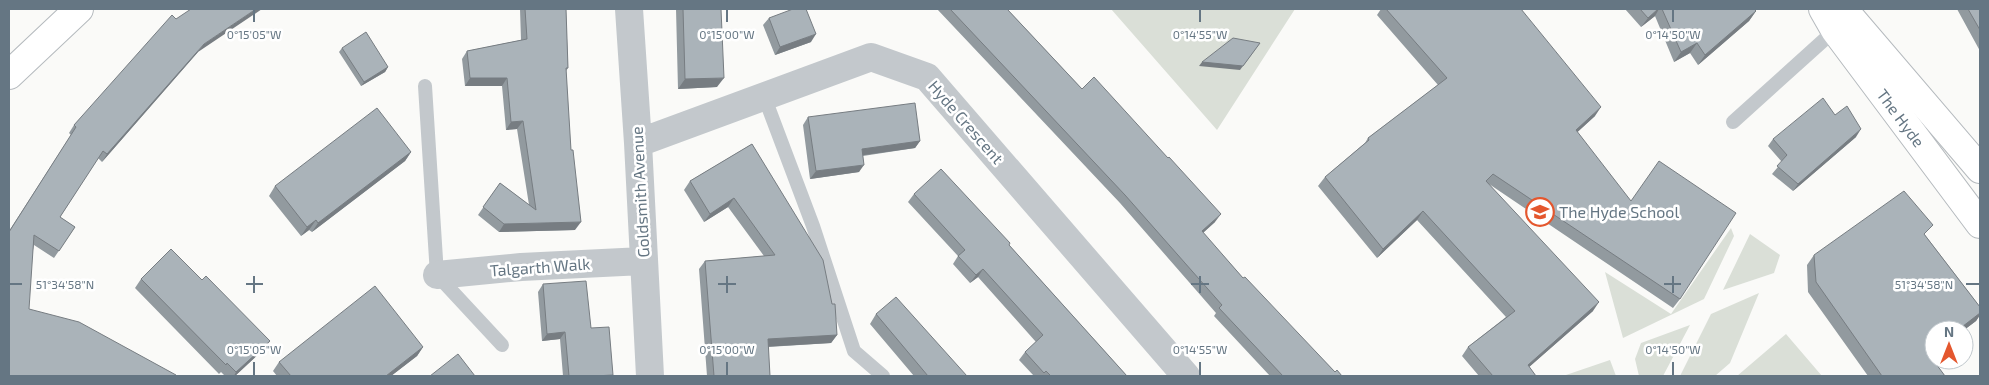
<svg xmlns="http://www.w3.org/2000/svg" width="1989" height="385" font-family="'Exo 2',sans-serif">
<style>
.green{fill:#dadfd7}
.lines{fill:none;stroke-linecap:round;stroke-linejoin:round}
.primary-casing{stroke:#b5babe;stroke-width:30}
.lane{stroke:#c3c8cc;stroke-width:14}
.street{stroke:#c3c8cc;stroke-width:28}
.primary{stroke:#fff;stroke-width:28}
.wall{fill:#929a9f}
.shaded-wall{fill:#777d82}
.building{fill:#aab3b9;stroke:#777d82}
.ticks{fill:none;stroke:#657683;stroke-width:2}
.labels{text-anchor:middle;stroke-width:5;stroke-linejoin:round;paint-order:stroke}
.street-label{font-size:16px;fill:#657683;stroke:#fff}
.poi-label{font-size:16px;fill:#657683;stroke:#fff;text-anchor:start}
.ticks-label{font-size:12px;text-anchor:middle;fill:#657683;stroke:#fff;stroke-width:5;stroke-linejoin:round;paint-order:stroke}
</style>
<rect width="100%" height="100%" fill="#fafaf8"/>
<!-- green -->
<path class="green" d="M1111,9H1295L1217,130Z
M1731,228L1734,236L1704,299L1623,338L1605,272L1671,314Z
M1750,234L1780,255L1774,273L1723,290Z
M1759,293L1730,363L1715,376H1680L1711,314Z
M1690,325L1663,376H1639L1635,359L1641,343Z
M1786,334L1822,376H1737Z
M1610,360L1616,376H1563Z"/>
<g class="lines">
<defs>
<g id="primary">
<path id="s1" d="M1823,9L1835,30L1980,224"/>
<path d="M1837,9L1850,17L1980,169"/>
<path d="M9,75L79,9"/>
</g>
</defs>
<!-- primary casing -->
<use href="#primary" class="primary-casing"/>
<!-- lane -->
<path class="lane" d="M425,86L437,275L502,345
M764,96L813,226L854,351L883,376
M1733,122L1835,30"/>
<!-- street -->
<path class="street" d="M629,9L638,143L650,376
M638,143L871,57L927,77L1186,376
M437,275L521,267L643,261"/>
<!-- primary -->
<use href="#primary" class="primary"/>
</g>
<!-- wall -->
<path class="wall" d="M520,9H566L568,68L566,71L575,230L499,232L478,215L500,183L529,205L517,129L506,130L502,86H465L462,59L467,51L521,40Z
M676,9H721L717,87L678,89Z
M937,9H1007L1082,89L1215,222L1203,233L1243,278L1335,372L1342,376H1270L1214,316L1216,313L1120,203Z
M1381,9H1521L1595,116L1577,132L1680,299L1673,308L1489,184L1593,311L1529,367L1536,376H1479L1462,356L1468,347L1506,317L1417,220L1377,258L1318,186L1325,177L1365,143L1368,138L1438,85L1377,15Z
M1625,9H1754L1756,11L1749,21L1698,65L1690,53L1674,62L1655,16L1641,27Z
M1957,9H1980V51Z
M769,18L811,42L775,55L763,25Z
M176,19L198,52L102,162L98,158L60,217L75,227L54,258L34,245L9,376V231L71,135L69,133L74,125Z
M342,48L388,67L385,72L361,86L339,52Z
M1835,115L1856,137L1793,191L1772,174L1782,162L1768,146L1773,139Z
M808,117L920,141L915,148L863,156L859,172L810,179L803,125Z
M752,144L837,335L831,343L768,347L770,376H707L699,269L705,261L764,256L728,207L704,222L684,190L690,181Z
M411,152L405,161L312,232L309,230L301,236L269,196L275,186Z
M914,194L1009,245L1127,376H1034L1019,360L1025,352L1036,342L978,277L970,283L953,264L958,256L908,202Z
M1925,235L1980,307V315L1976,321L1964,330H1934V353L1930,356L1945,376H1868L1808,292L1807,265L1814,255Z
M141,279L202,280L270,341L263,350L235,376H225L221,372L219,374L135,288Z
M543,284L591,328L612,376H563L560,339L542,341L538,292Z
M876,314L967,376H914L870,324Z
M423,347L417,356L391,376H277L273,371L279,362Z"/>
<!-- shaded-wall -->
<path class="shaded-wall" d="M256,9H262L198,52L102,162L107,154L204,44Z
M1658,9H1659L1655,16L1641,27L1648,18Z
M1756,11L1749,21L1698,65L1705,55Z
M816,34L811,42L775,55L780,47Z
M1260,43L1240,70L1199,66L1202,62Z
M1697,43L1690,53L1674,62L1681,52Z
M388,67L385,72L361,86L364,82Z
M470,78H507L502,86H465Z
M724,78L717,87L678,89L685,79Z
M1601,107L1595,116L1570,139L1576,130Z
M523,121L517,129L506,130L511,122Z
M1861,129L1856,137L1793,191L1798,184Z
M920,141L915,148L857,156L862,149Z
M411,152L405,161L312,232L318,223Z
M864,165L859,172L810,179L816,171Z
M734,198L728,207L704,222L710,214Z
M1423,211L1417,220L1377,258L1383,249Z
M1221,214L1215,222L1196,239L1202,231Z
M316,220L309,230L301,236L307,227Z
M581,222L575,230L499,232L504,224Z
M983,269L978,277L970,283L976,275Z
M1599,302L1593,311L1521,374L1528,365Z
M1980,313V315L1976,321L1964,330H1958Z
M565,332L560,339L542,341L547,334Z
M837,335L831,343L762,347L768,339Z
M270,341L263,350L235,376H234L236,372Z
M423,347L417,356L391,376H386Z
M1934,348V353L1921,363L1928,353Z
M613,375L612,376H594Z"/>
<!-- building -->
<path class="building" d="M191,9H256L204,44L107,154L103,151L60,217L75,227L59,251L34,235L29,309L79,322L176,375L175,376H9V232L76,127L74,125L172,15L176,19Z
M525,9H566L568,68H566L571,150H573L581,222L504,224L483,207L500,183L536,210L523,121L511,122L507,78H470L467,51L527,39Z
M683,9H721L724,78L685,79Z
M793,9H806L816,34L780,47L769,18Z
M950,9H1007L1082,89L1094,77L1168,158L1169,157L1221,214L1202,231L1243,278L1245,277L1335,372L1337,370L1342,376H1283L1219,308L1222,305L1125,195Z
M1386,9H1521L1601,107L1576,130L1631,201L1659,161L1736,213L1680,299L1493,174L1486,181L1599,302L1528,365L1536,376H1493L1468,347L1515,311L1423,211L1383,249L1325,177L1369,140L1368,138L1447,78Z
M1640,9H1658L1648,18Z
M1662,9H1754L1756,11L1705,55L1697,43L1681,52Z
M1968,9H1980V30Z
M366,32L388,67L364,82L342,48Z
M1233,38L1260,43L1243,66L1202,62Z
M1823,98L1835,115L1847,106L1861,129L1798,184L1777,166L1787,155L1773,139Z
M915,103L920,141L862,149L864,165L816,171L808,117Z
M377,108L411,152L318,223L316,220L307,227L275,186Z
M752,144L823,260L832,304H835L837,335L768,339L770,376H714L705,261L775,255L734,198L710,214L690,181Z
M941,169L1010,243L1009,245L1127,376H1051L1046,371L1044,373L1025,352L1043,335L983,269L976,275L958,256L965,250L914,194Z
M1904,191L1933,225L1924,234L1980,307V313L1958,330H1934V348L1928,353L1945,376H1882L1816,282L1814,255Z
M171,249L202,280L206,276L270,341L236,372L227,363L226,365L141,279Z
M586,281L591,328L609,327L613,375L594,376H569L565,332L547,334L543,284Z
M375,286L423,347L386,376H291L279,362Z
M896,297L967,376H928L876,314Z
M458,354L475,376H430Z"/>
<!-- ticks -->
<path class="ticks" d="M254,10V22M727,10V22M1200,10V22M1673,10V22M254,276V293M727,276V293M1200,276V293M1673,276V293M10,284H22M246,284H263M718,284H736M1191,284H1209M1664,284H1681M1966,284H1979M254,362V375M727,362V375M1200,362V375M1673,362V375"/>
<!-- icons -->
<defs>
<symbol id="school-ring" viewBox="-11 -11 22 22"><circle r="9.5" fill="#fff" stroke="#e4572e" stroke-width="1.5"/><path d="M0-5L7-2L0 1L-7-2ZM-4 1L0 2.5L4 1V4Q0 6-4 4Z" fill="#e4572e"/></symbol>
</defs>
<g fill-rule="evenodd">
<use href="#school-ring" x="1524" y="196" width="32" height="32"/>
</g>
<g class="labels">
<!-- street labels -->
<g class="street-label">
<text dy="6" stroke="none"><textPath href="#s1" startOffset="134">The Hyde</textPath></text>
<text transform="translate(966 122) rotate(49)" y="6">Hyde Crescent</text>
<text transform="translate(640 192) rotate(-93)" y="6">Goldsmith Avenue</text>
<text transform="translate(540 267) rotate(-4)" y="6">Talgarth Walk</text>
</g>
<!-- poi labels -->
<g class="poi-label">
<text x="1559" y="218">The Hyde School</text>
</g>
</g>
<g class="ticks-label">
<text x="254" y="39">0°15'05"W</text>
<text x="727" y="39">0°15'00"W</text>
<text x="1200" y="39">0°14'55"W</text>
<text x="1673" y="39">0°14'50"W</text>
<text x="65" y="289">51°34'58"N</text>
<text x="1924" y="289">51°34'58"N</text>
<text x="254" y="354">0°15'05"W</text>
<text x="727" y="354">0°15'00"W</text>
<text x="1200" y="354">0°14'55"W</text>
<text x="1673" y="354">0°14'50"W</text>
</g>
<!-- border -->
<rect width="1989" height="385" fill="none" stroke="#657683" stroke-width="20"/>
<!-- north arrow -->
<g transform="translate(1949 345)"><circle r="24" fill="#ffffff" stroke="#c1c8cd"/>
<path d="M0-4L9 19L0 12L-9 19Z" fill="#e4572e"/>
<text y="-8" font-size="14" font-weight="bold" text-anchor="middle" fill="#657683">N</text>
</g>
</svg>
